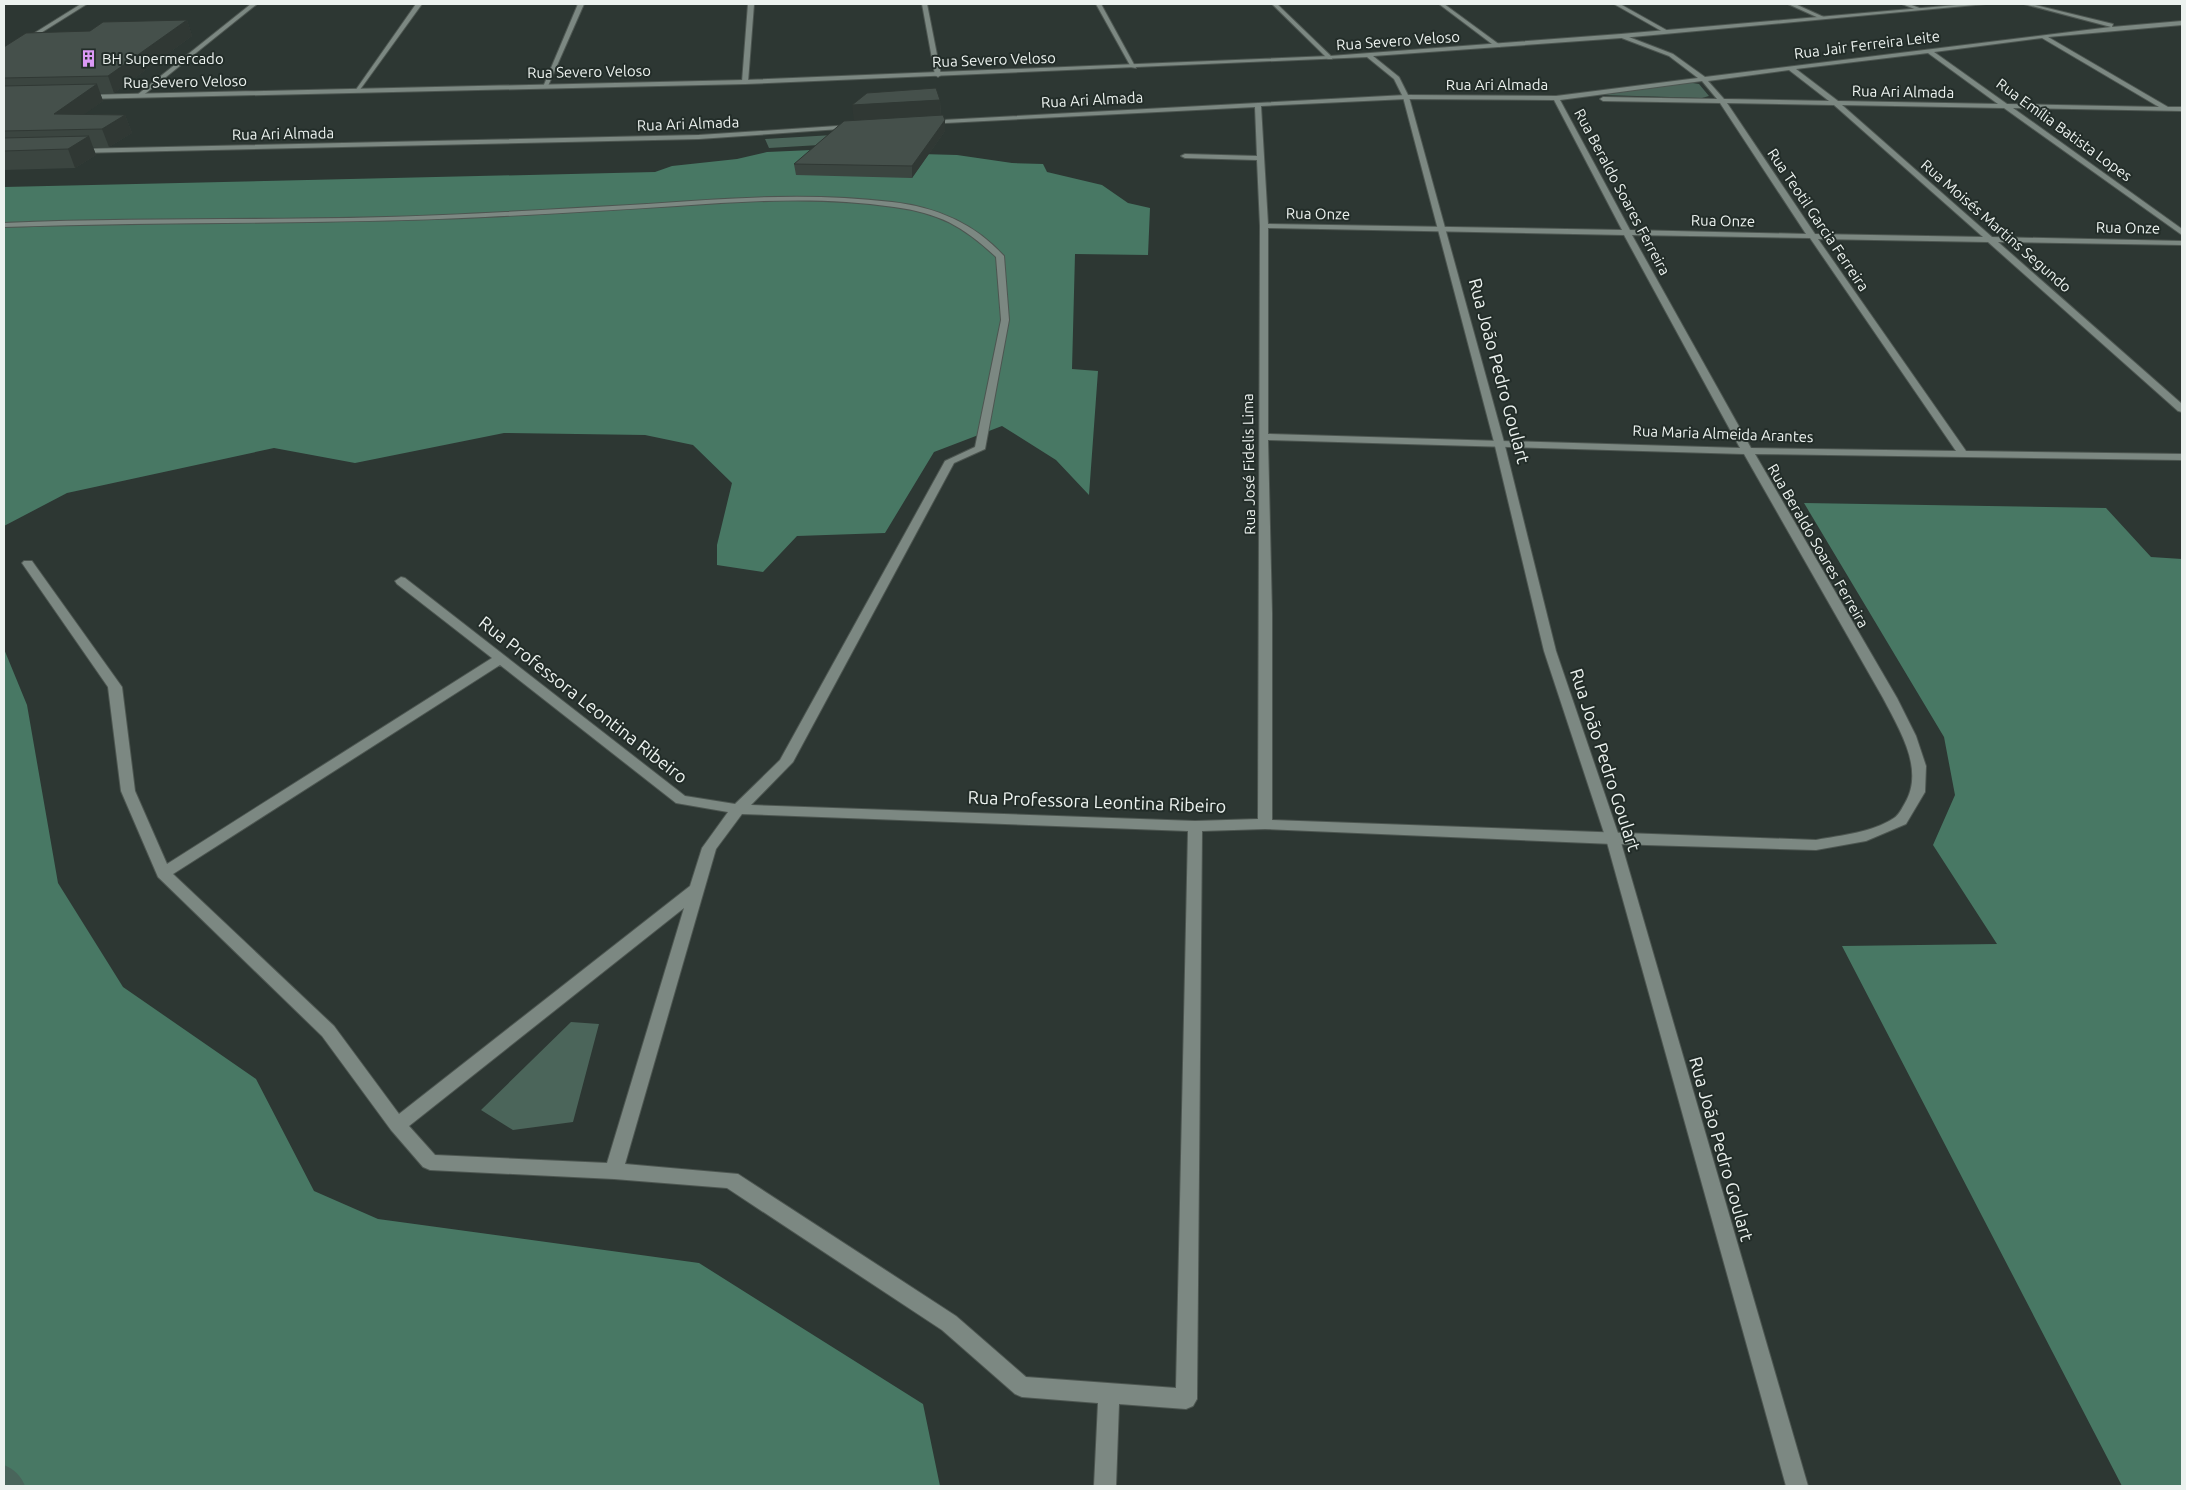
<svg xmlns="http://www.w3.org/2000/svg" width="2186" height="1490" font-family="Ubuntu,sans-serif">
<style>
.green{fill:#4b655a}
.forest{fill:#487864}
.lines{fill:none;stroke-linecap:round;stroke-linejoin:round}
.stream{fill:#49655b;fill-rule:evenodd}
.minor-casing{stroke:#4d5651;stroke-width:2}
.tertiary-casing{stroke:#4d5651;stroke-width:2}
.minor{fill:#7c8882;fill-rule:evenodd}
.tertiary{fill:#7c8882;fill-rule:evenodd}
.wall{fill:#3b4540}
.shaded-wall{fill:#303834}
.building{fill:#45504b;stroke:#303834}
.labels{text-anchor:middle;stroke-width:4;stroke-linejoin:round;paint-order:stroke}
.far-street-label{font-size:15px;fill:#ecf2ef;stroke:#232d29}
.far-poi-label{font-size:15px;fill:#ecf2ef;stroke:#232d29;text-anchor:start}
.street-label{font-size:18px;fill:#ecf2ef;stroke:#232d29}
</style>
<rect width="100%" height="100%" fill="#2d3733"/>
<!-- green -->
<path class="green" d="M1687,82L1699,84L1709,96L1702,98L1603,95Z
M867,133L870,142L769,148L765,139Z
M571,1022L599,1024L573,1122L513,1130L481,1110Z"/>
<!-- forest -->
<path class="forest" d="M880,147L921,154L957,155L1012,163L1043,164L1047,172L1102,185L1128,203L1150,208L1148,255L1075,254L1072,369L1098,371L1089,495L1056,460L1002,426L934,452L885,533L797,536L763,572L717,565V545L732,483L693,445L645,435L504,433L355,463L274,448L67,493L4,526V187L655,172L672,166L737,159L767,152Z
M1804,503L2106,508L2151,557L2182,559V1486H2122L1842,946L1997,944L1933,845L1955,795L1944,737Z
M4,649L27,705L58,883L123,987L256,1079L314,1191L378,1219L699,1263L923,1404L940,1486H4Z"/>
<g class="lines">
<!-- stream -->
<path class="stream" d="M4,1465C14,1469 21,1476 25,1486H4Z"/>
<defs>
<path id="minor" d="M81,4H87L4,56V52Z
M251,4H257L141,97H137V95Z
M416,4H422L359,91H355Z
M578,4H584L548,86L543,87Z
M748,4H754L748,82L745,84L742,82Z
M922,4H927L941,75L938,77L935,75Z
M1096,4H1101L1136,68L1131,67Z
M1272,4H1277L1332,57V59H1328Z
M1439,4H1444L1500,45V47H1496Z
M1614,4H1620L1670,32L1665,33Z
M1788,4H1795L1826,18L1821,19Z
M1902,4H1909L1922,9L1917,10Z
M2024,4H2031L2113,24L2112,27L2182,21V25L2048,37L2168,107H2182V111L2013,108L2182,229V235L2004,108L1842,105L1992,237L2182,241V245L1998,242L2182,404V412L2178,411L1988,242L1818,239L1966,451L2182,454V460L1755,454L1897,698L1916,736L1926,766L1925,792L1906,824L1866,841L1816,850L1613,844L1265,829L1202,831L1197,1399L1193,1406L1186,1409L1119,1404L1116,1486H1094L1098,1403L1022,1397L1015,1394L942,1330L727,1188L614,1179L430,1170L423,1167L391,1130L322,1036L158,877L121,791L108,687L22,563L24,561H32L122,687L135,791L167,864L492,658L397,584L395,581L401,577L405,578L685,796L735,804L780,760L945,461L975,447L1001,320L996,257C963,226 939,213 894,207C822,196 749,201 677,206C613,210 549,214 485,217C325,225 164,221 4,227V223C150,216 297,222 443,215C511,212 579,208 647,204C729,198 810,192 892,202C936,207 974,223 1004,256L1009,320L985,449L954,463L793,762L751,805L1195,821L1258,819L1260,226L1257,160L1185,158L1181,156L1185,154L1257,156L1255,107L926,124L924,121L1406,95L1556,96L1698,78L1669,56L1619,37L1621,34L1673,54L1705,77L2111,27ZM2042,38L2159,107L2007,104L1934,52ZM1928,53L1998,104L1838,101L1796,69ZM1789,70L1829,101L1724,99L1708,81ZM1702,81L1717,99L1603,97L1600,99L1603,101L1720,103L1806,234L1630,230L1560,100ZM1406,99L1554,100L1622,230L1268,224L1261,106ZM1727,103L1834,105L1983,237L1815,234ZM1268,228L1624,235L1740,448L1268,434ZM1632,235L1810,238L1956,451L1751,448ZM1268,440L1744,454L1883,698C1899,729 1925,769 1905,803C1902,808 1899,815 1894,818C1871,833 1842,835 1816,840L1272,820V613ZM500,665L676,803L728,812L702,848L690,886L399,1114L334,1026L173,874ZM742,814L1188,831L1176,1388L1026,1377L956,1316L738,1174L625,1164L716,849ZM684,908L607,1163L435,1155L409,1126Z
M852,125L854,128L699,139L77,153L73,151L77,149L699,135Z"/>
<path id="tertiary" d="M1968,4H1986L1621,38L1373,56L1399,77L1409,97L1504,442L1556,651L1620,839L1808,1486H1786L1606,839L1544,651L1494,442L1403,97L1394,79L1367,57L745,84L84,99L81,97L84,95L745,80L1330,56L1621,34Z"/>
</defs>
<!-- minor casing -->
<use href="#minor" class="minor-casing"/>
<!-- tertiary casing -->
<use href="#tertiary" class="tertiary-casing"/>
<!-- minor -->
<use href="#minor" class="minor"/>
<!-- tertiary -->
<use href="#tertiary" class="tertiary"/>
</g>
<!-- wall -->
<path class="wall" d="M187,20L192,36L114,93H100L103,101L84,114L125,115L132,133L109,147H93L96,155L75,168L4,170V47Z
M940,100L941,115L945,120V131L912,178L796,175L794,164L854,120Z"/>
<!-- shaded-wall -->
<path class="shaded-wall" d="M187,20L192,36L114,93L108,76Z
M97,84L103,101L64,129L54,114Z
M940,100L941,117L854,123L852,105Z
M125,115L132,133L109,147L102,129Z
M945,120V131L912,178V166Z
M89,136L96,155L75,168L68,149Z"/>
<!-- building -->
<path class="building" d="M187,20L108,76L4,78V47L26,33L90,31L103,22Z
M97,84L54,114L125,115L102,129L4,131V86Z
M936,88L940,100L852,105L867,93Z
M943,115L945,120L912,166L794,164L844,121Z
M89,136L68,149L4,151V138Z"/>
<!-- icons -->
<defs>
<symbol id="building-bare" viewBox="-9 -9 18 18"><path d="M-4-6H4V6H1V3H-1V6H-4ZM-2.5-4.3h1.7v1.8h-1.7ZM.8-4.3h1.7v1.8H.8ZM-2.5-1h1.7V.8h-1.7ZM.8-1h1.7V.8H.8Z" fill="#db99f5" stroke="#232d29" stroke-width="2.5" paint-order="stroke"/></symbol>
</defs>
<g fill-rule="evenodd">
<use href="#building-bare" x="76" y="46" width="25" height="25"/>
</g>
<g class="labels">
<!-- far-street labels -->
<g class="far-street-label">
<text transform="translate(1398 41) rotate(-4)" y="5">Rua Severo Veloso</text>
<text transform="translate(1867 45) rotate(-7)" y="5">Rua Jair Ferreira Leite</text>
<text transform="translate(994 60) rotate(-2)" y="5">Rua Severo Veloso</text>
<text transform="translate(589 72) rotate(-1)" y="5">Rua Severo Veloso</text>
<text transform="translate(185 82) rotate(-1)" y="5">Rua Severo Veloso</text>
<text x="1497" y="90">Rua Ari Almada</text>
<text transform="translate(1903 92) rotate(1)" y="5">Rua Ari Almada</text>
<text transform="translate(1092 100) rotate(-3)" y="5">Rua Ari Almada</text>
<text transform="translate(688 124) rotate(-2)" y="5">Rua Ari Almada</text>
<text transform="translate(2064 130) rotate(36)" y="5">Rua Emília Batista Lopes</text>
<text transform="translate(283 134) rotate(-1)" y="5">Rua Ari Almada</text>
<text transform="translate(1622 192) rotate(62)" y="5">Rua Beraldo Soares Ferreira</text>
<text transform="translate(1318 214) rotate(1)" y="5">Rua Onze</text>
<text transform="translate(1818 220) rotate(56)" y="5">Rua Teotil Garcia Ferreira</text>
<text transform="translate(1723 221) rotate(1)" y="5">Rua Onze</text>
<text transform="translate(1996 226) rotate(41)" y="5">Rua Moisés Martins Segundo</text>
<text transform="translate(2128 228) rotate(1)" y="5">Rua Onze</text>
<text transform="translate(1723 434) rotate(2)" y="5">Rua Maria Almeida Arantes</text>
<text transform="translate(1249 464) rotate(-91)" y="5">Rua José Fidelis Lima</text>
<text transform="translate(1818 546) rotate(60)" y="5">Rua Beraldo Soares Ferreira</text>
</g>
<!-- far-poi labels -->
<g class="far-poi-label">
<text x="102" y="64">BH Supermercado</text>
</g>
<!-- street labels -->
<g class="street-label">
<text transform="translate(1499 371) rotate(75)" y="6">Rua João Pedro Goulart</text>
<text transform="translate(583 700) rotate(38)" y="6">Rua Professora Leontina Ribeiro</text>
<text transform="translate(1605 760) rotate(72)" y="6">Rua João Pedro Goulart</text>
<text transform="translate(1097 802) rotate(2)" y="6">Rua Professora Leontina Ribeiro</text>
<text transform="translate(1721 1149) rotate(74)" y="6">Rua João Pedro Goulart</text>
</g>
</g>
<!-- border -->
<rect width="2186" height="1490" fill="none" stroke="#ecf2ef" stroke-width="10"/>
</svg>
